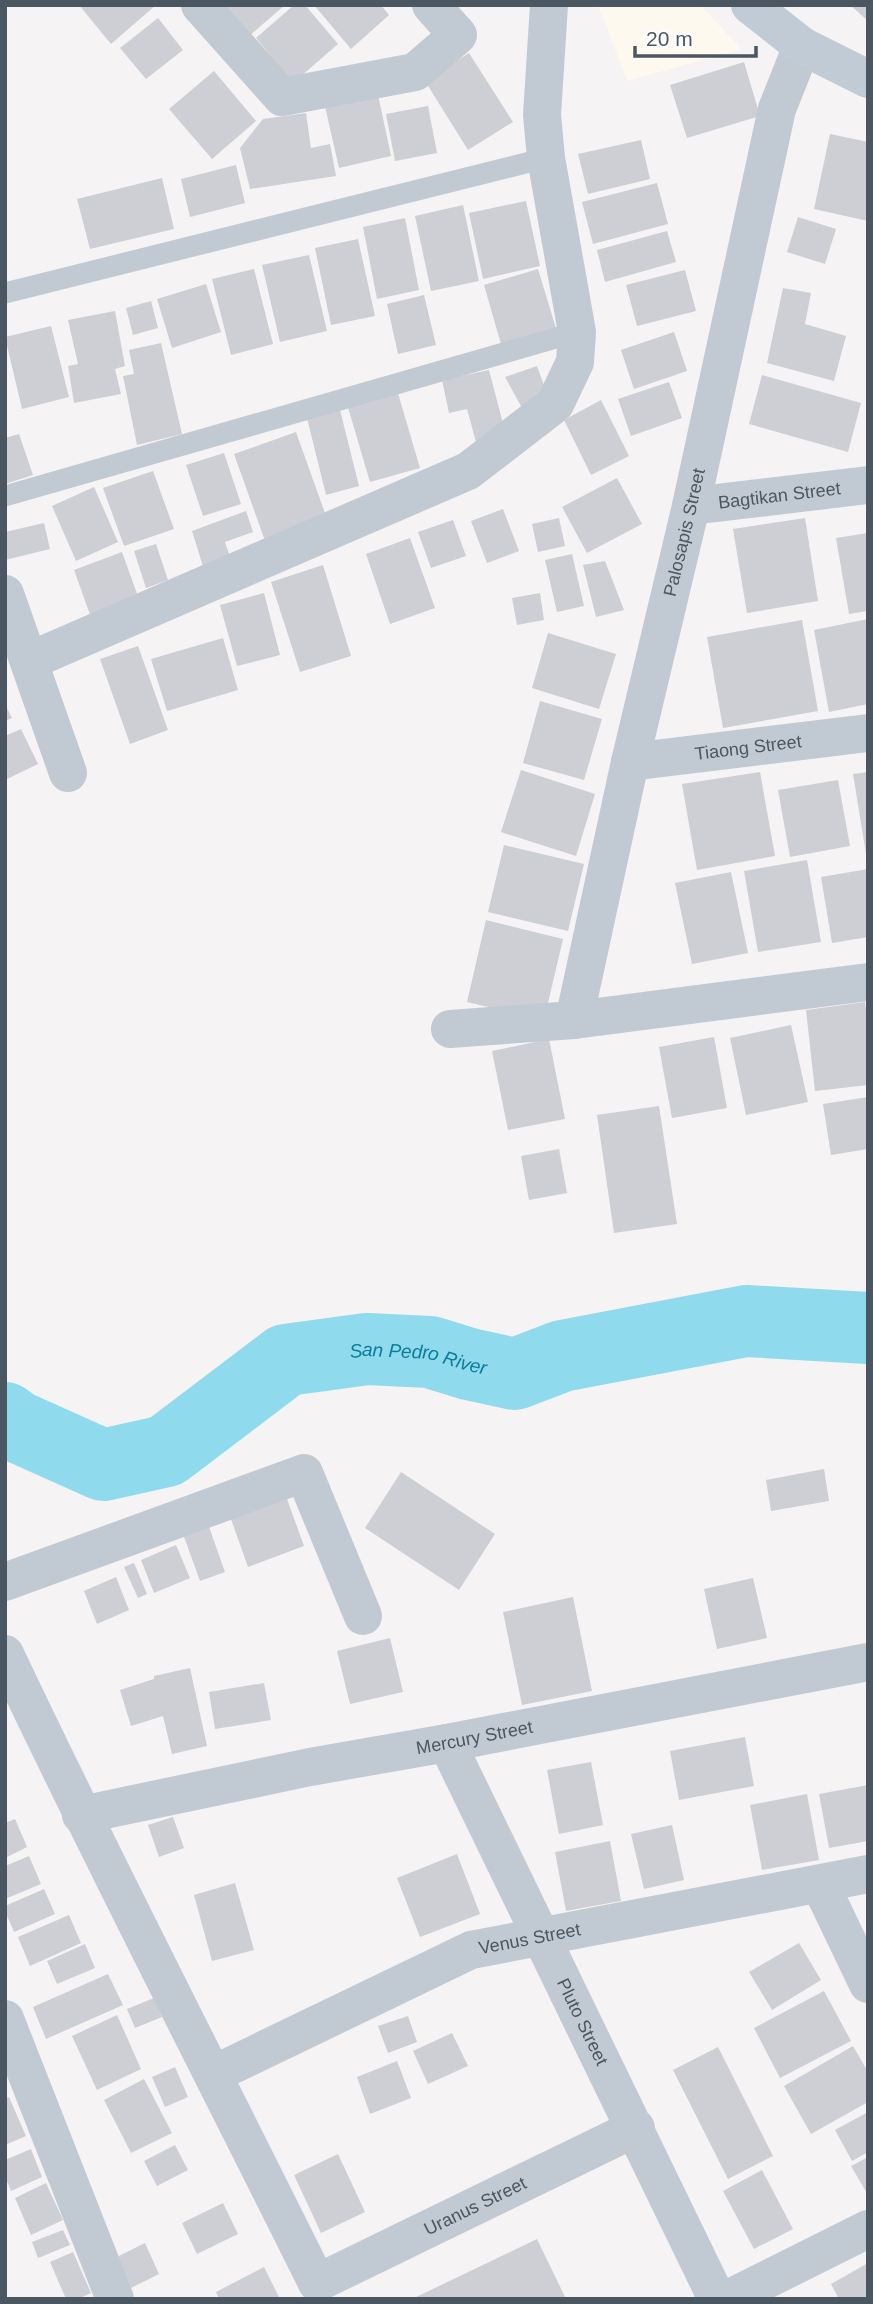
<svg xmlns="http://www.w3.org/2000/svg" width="873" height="2304" font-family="Helvetica,sans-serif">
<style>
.commercial{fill:#fdf9ef}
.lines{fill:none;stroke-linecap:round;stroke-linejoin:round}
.river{stroke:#90daee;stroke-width:72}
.building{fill:#cdcfd5}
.service{stroke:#c1cad2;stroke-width:21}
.minor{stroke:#c1cad2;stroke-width:38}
.secondary{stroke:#c1cbd6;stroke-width:38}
.labels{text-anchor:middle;stroke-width:5;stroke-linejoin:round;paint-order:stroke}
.street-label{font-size:18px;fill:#4a5661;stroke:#fff}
.water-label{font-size:19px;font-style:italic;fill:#0c7c9b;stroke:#fff}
</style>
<rect width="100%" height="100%" fill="#f5f3f3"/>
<!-- commercial -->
<path class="commercial" d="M598,5H700L742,49L627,81Z"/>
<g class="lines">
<!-- river -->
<path class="river" id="s1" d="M5,1418L16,1426L103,1465L166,1451L286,1360L367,1349L430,1352L469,1364L515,1374L562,1356L746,1321L868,1328"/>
</g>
<!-- building -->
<path class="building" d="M79,5H156L111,44Z
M224,5H285L249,36Z
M294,5H305L338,44L293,83L256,38Z
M314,5H381L389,15L351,49Z
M850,5H868V21Z
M158,18L183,50L146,79L120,48Z
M469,53L513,122L468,150L425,81Z
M744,62L760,116L687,138L670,85Z
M214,71L256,121L212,159L169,109Z
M377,90L391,156L339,168L324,102Z
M428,106L437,153L395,161L386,114Z
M306,113L311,148L330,144L336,176L250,189L240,148L263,119Z
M830,134L868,142V221L814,209Z
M641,140L650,179L588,194L578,154Z
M236,165L245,203L190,217L181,179Z
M162,178L174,229L90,249L77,199Z
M657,183L668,224L593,244L582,202Z
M526,201L540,266L483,279L469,213Z
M463,205L479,281L431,291L415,216Z
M798,217L836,229L825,264L787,252Z
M405,218L419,290L377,299L363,227Z
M667,231L676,262L605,282L597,250Z
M358,239L375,316L331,325L315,248Z
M309,255L327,331L280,342L262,265Z
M254,269L273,344L231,355L212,279Z
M538,269L558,335L503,351L484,285Z
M685,270L696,311L637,326L626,285Z
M206,284L221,332L172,348L157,299Z
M783,288L811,293L805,324L846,336L834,381L767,363Z
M424,295L436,345L398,354L387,304Z
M151,301L158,328L133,335L126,308Z
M115,311L125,366L115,369L121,394L74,403L68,366L78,364L68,320Z
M51,326L69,397L22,409L5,337Z
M674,332L687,371L634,389L621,350Z
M161,343L182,434L137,445L123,376L134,374L129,350Z
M537,366L549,399L522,408L505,377Z
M489,370L506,435L476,442L467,409L449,413L442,380Z
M762,375L861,403L848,452L749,424Z
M669,382L682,418L631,436L618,399Z
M397,390L420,468L370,482L347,404Z
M601,400L629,456L591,475L564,420Z
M339,406L359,486L326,495L306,414Z
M296,432L331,530L269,552L234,454Z
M19,434L33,475L5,484V438Z
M224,453L241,504L203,516L186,465Z
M153,471L174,529L124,546L103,488Z
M617,478L642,524L587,553L562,507Z
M94,487L118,542L76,561L52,506Z
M503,509L519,551L487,563L471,521Z
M246,511L253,532L225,542L233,566L206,576L192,531Z
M559,518L565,546L538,552L532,524Z
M805,518L818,601L747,613L733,529Z
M453,520L466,556L431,568L418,532Z
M44,523L50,549L5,560V532Z
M868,533V611L849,614L836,538Z
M410,538L435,608L390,624L366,554Z
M156,544L168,580L146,588L134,551Z
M122,552L140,602L92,620L74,570Z
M572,554L584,606L557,612L545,560Z
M605,561L624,610L596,617L583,565Z
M323,565L351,656L300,672L271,582Z
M264,593L280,655L237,666L220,605Z
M540,593L544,620L517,625L512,598Z
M868,619V704L829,712L814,630Z
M802,620L818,711L723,728L707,637Z
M548,633L616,654L599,709L532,688Z
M223,638L238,690L167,711L151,659Z
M138,646L168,730L130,744L100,659Z
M540,701L602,719L584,780L523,763Z
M5,704L12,718L5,721Z
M21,729L38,764L5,780V736Z
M521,770L595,794L576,856L501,832Z
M760,772L775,856L697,870L682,784Z
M868,772V854H866L853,774Z
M838,780L850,846L790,857L778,790Z
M504,845L584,864L568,931L488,912Z
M807,860L821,942L758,952L744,871Z
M868,869V937L832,943L821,877Z
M731,872L748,953L692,964L675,883Z
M486,920L563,939L544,1020L467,1002Z
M865,1002L868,1025V1085L815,1091L806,1010Z
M791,1025L808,1102L746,1115L730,1038Z
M714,1037L727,1108L672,1118L659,1047Z
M549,1039L565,1119L508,1130L492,1051Z
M868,1097V1149L831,1155L823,1104Z
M659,1106L677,1224L614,1233L597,1115Z
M559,1149L567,1193L529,1200L521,1156Z
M824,1469L829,1501L771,1511L766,1480Z
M401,1472L495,1534L459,1590L365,1528Z
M287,1499L304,1546L248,1567L231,1519Z
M208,1524L225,1572L200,1581L183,1534Z
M176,1545L190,1578L154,1593L141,1560Z
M134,1563L147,1594L138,1598L124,1567Z
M116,1577L129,1610L97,1624L84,1591Z
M753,1578L767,1638L717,1649L704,1589Z
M573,1597L592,1691L522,1705L503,1612Z
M390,1638L403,1692L350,1704L337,1651Z
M190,1668L207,1746L172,1754L163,1716L131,1726L120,1690L154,1679V1676Z
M264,1683L271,1720L215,1729L209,1692Z
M745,1737L754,1786L679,1800L670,1751Z
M591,1762L603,1825L559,1834L547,1770Z
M868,1785V1841L829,1848L819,1794Z
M807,1794L819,1860L762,1870L750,1805Z
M173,1817L184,1848L159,1857L148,1825Z
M15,1819L27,1847L5,1858V1823Z
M672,1825L684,1880L644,1889L631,1834Z
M610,1841L621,1901L566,1911L555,1852Z
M457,1854L480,1914L420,1937L397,1878Z
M29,1856L41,1884L5,1899V1866Z
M235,1883L254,1950L212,1961L194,1895Z
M44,1889L55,1914L14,1932L5,1911V1906Z
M69,1915L81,1943L30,1966L18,1937Z
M799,1943L821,1980L772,2010L749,1972Z
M85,1944L95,1968L57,1984L47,1961Z
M108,1974L123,2005L46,2039L33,2007Z
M824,1991L851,2041L780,2078L754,2028Z
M154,1998L162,2017L135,2028L127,2009Z
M117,2015L141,2069L97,2090L72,2036Z
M408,2016L417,2042L388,2053L378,2026Z
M452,2033L468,2066L428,2084L413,2051Z
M853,2046L868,2072V2102L811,2134L784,2086Z
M718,2047L773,2156L728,2179L673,2070Z
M397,2061L411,2098L370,2114L357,2077Z
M175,2067L188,2097L165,2107L152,2077Z
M144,2079L172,2133L131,2153L104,2100Z
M9,2097L26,2136L5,2145V2099Z
M868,2112V2152L852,2161L835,2130Z
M175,2145L188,2170L157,2186L144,2161Z
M31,2149L42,2177L11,2191L5,2176V2160Z
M338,2154L365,2212L321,2233L294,2175Z
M868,2157V2195L851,2166Z
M762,2170L793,2229L754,2249L723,2191Z
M46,2183L63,2220L31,2235L15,2198Z
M223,2203L238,2234L197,2254L182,2223Z
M63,2230L70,2245L38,2258L32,2242Z
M537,2239L566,2299H412Z
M145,2243L159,2274L131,2288L117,2257Z
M73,2252L91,2293L78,2299H66L50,2262Z
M868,2263V2299H839L831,2284Z
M264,2267L280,2299H219L216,2292Z"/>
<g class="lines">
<!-- service -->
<path class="service" d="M5,293L546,158
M5,496L577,332"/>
<!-- minor -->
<g class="minor">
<path d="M200,5L282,97L415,72L458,35L431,5"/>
<path id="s2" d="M691,506L868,485"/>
<path d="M5,594L68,773"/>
<path d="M29,661L468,471L555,404L575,362L577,332L546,158L542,115L549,5"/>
<path id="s3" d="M630,762L868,733"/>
<path id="s4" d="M574,1020L630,762L691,506L777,109L802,46"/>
<path d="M450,1029L574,1020L868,982"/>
<path d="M5,1582L304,1473L363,1616"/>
<path id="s5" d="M5,1654C105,1866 213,2073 317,2283L636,2128"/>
<path id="s6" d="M447,1743L717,2299"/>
<path id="s7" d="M81,1815L310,1767L447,1743L868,1662"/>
<path d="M820,1884L868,1984"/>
<path d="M5,2019L115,2299"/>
<path id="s8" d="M214,2074L471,1950L868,1874"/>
<path d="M728,2299L868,2229"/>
</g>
<!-- secondary -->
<path class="secondary" d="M750,5L802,46L868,79"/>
</g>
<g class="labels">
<!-- street labels -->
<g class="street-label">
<text dy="6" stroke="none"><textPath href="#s2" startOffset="89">Bagtikan Street</textPath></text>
<text dy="6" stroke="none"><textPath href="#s4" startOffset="500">Palosapis Street</textPath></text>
<text dy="6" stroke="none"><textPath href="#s3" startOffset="119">Tiaong Street</textPath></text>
<text dy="6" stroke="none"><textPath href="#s7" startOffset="401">Mercury Street</textPath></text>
<text dy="6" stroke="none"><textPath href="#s8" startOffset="345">Venus Street</textPath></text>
<text dy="6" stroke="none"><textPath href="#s6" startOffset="310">Pluto Street</textPath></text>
<text dy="6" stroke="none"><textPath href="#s5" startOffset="878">Uranus Street</textPath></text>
</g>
<!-- water labels -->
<g class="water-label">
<text dy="7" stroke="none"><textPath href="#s1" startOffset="458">San Pedro River</textPath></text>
</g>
</g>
<!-- border -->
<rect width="873" height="2304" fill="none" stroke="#4a5661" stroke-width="14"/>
<!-- scale -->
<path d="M635 46v10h121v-10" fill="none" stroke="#4a5661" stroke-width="3.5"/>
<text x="646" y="46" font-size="21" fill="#4a5661" stroke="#ffffff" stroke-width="5" paint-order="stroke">20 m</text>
</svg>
